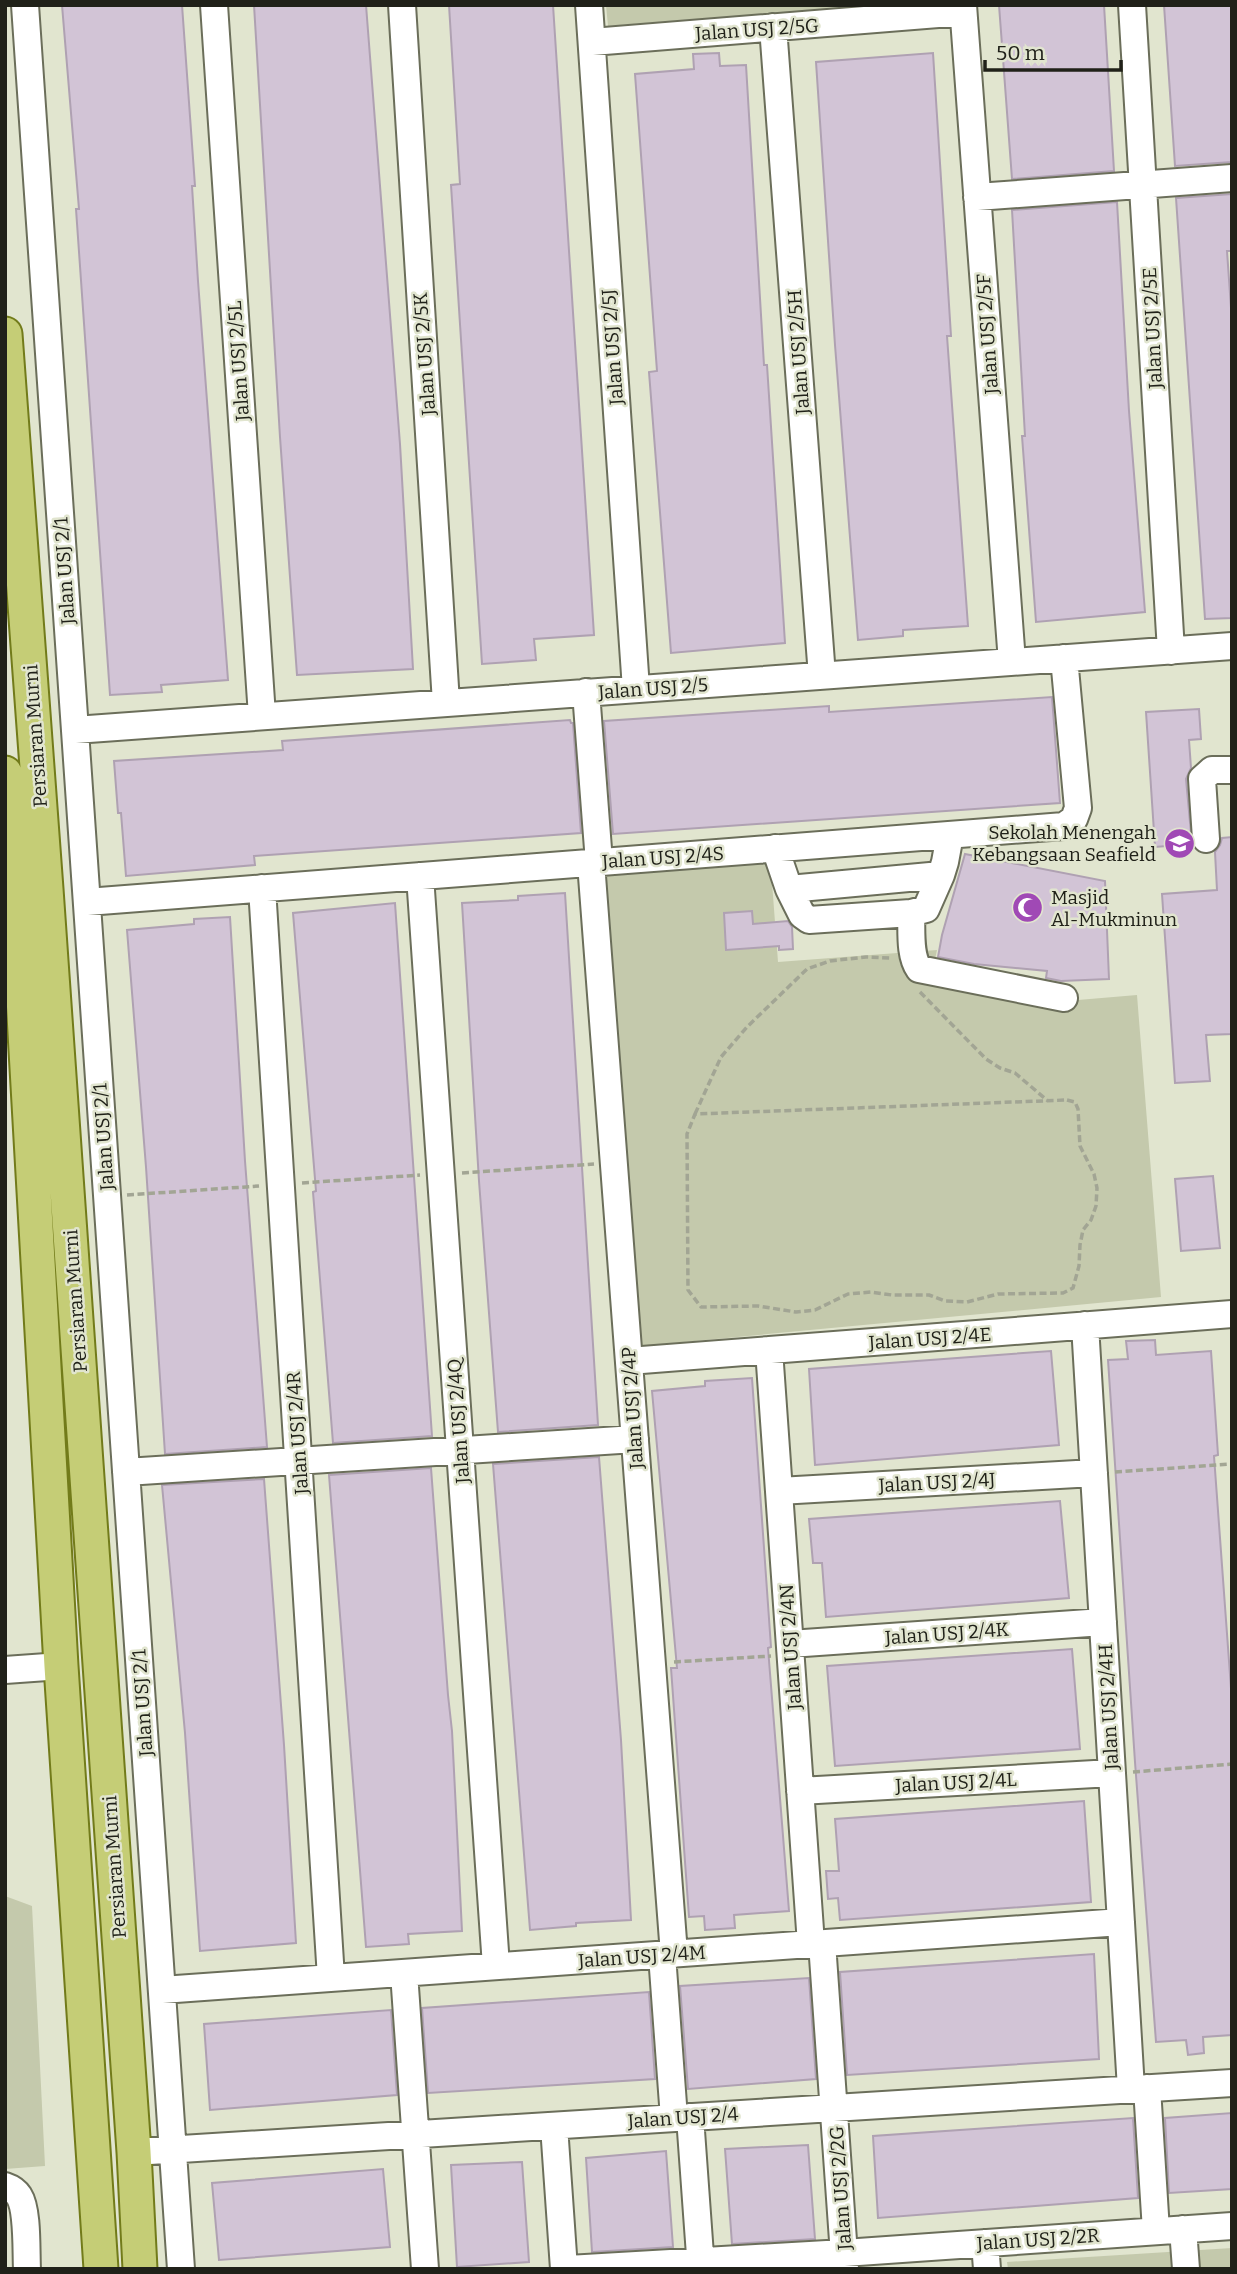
<svg xmlns="http://www.w3.org/2000/svg" width="1237" height="2274" font-family="Bitter,serif">
<style>
.green{fill:#c4c9ac}
.building{fill:#d2c4d6;stroke:#afa1b2;stroke-width:2}
.lines{fill:none;stroke-linecap:round;stroke-linejoin:round}
.minor-casing{stroke:#6b6e5a;stroke-width:30}
.major-casing{stroke:#727b1a;stroke-width:37}
.path{stroke:#a2a594;stroke-width:3.5;stroke-dasharray:7 3.5;stroke-linecap:butt}
.minor{stroke:#fff;stroke-width:26}
.major{stroke:#c5cd76;stroke-width:33}
.labels{text-anchor:middle;stroke-width:5;stroke-linejoin:round;paint-order:stroke}
.street-label{font-size:19px;fill:#202119;stroke:#e1e5cf}
.poi-label{font-size:19px;fill:#202119;stroke:#e1e5cf;text-anchor:end}
</style>
<rect width="100%" height="100%" fill="#e1e5cf"/>
<!-- green -->
<path class="green" d="M606,5H877L608,26Z
M770,856L778,962L937,950L934,964L1078,1000L1137,995L1161,1297L641,1346L602,870Z
M5,1896L32,1906L45,2166L5,2169Z
M1232,2248V2269H1008L1007,2262Z"/>
<!-- building -->
<path class="building" d="M62,5H182L195,186H192L198,281L228,680L161,685L162,692L110,695L76,209H79Z
M254,5H366L400,444L413,669L297,675L280,437Z
M449,5H553L594,635L534,639L536,660L482,664L451,185L460,184Z
M999,5H1104L1114,171L1012,179Z
M1164,5H1232V162L1175,166Z
M719,53L720,66L746,65L764,365H767L785,643L671,653L649,372L657,371L635,74L694,69L693,54Z
M933,53L951,336H947L968,626L903,630V636L858,640L835,345L816,62Z
M1232,194V251H1227L1232,322V618L1205,619L1176,198Z
M1117,202L1129,411L1145,612L1036,622L1022,436H1025L1012,210Z
M1052,697L1060,803L613,834L604,721L829,706V712Z
M1199,709L1201,739L1189,740L1191,768L1186,779L1192,844L1155,847L1146,712Z
M570,720L571,723H573L581,833L254,856L255,865L126,876L121,813H118L114,761L283,750L282,741Z
M1232,837V1034L1206,1035L1210,1081L1175,1083L1162,894L1217,890L1215,852L1220,845L1222,838Z
M965,854L1105,881L1109,979L1061,981L1046,978L1047,971L974,964L938,957L942,935Z
M565,893L598,1425L498,1432L479,1181L462,903L518,900V896Z
M395,903L432,1436L333,1443L313,1192L316,1191L293,913Z
M752,911L753,924L788,921L792,927L793,949L779,950V946L726,950L724,913Z
M230,917L245,1161L267,1447L165,1454L146,1167L127,930L194,924V919Z
M1213,1176L1220,1248L1181,1251L1175,1179Z
M1155,1340L1156,1355L1211,1351L1218,1455L1214,1456L1232,1702V2035L1203,2037L1204,2053L1188,2055L1186,2040L1156,2042L1135,1762L1108,1360L1128,1359L1126,1341Z
M1051,1351L1059,1445L815,1465L809,1369Z
M752,1378L771,1647L768,1648L789,1911L734,1915L735,1928L705,1930L704,1916L689,1917L671,1668H677L652,1391L705,1386V1381Z
M599,1457L621,1740L631,1920L576,1923V1926L530,1930L493,1464Z
M431,1468L448,1695L452,1731L462,1931L408,1934L409,1944L366,1947L329,1475Z
M264,1479L284,1745L296,1943L200,1951L185,1733L162,1485Z
M1060,1501L1069,1598L826,1617L822,1563H813L809,1519Z
M1072,1649L1080,1749L835,1766L827,1666Z
M1084,1801L1091,1902L840,1920L838,1898L828,1899L826,1871H839L835,1819Z
M1094,1954L1099,2059L847,2075L840,1972Z
M809,1978L816,2079L688,2089L680,1986Z
M649,1992L655,2079L428,2093L422,2008Z
M391,2010L397,2095L210,2110L204,2024Z
M1232,2113V2189L1169,2193L1165,2118Z
M1133,2118L1138,2198L878,2218L873,2136Z
M808,2145L815,2239L732,2244L725,2149Z
M666,2151L673,2247L592,2252L586,2158Z
M522,2162L529,2262L457,2267L451,2165Z
M383,2169L390,2247L219,2260L212,2183Z"/>
<g class="lines">
<defs>
<path id="minor" d="M25,5L181,2269
M214,5L262,716
M402,5L446,703
M589,5L636,689
M963,5L1012,662
M1132,5L1171,651
M773,27L822,676
M592,42L963,12
M977,197L1232,178
M586,692L599,862
M75,730L1232,646
M1206,839L1202,779L1212,770H1232
M775,848L789,889L941,875L945,862L950,835
M591,863L674,1954
M420,876L496,1966
M262,888L331,1978
M789,889L802,915L809,920L911,913L926,909L941,875
M87,902L1064,826L1074,819L1078,808L1064,658
M911,913C912,930 909,955 919,969L1064,998
M1085,1325L1131,2089
M769,1350L811,1944
M629,1361L1232,1314
M126,1472L635,1439
M779,1491L1094,1473
M790,1644L1103,1622
M5,1670L61,1666
M800,1791L1112,1773
M822,1943L845,2269
M662,1955L674,2118
M404,1973L425,2269
M162,1990L1121,1922
M1147,2088L1156,2231
M690,2117L701,2269
M554,2126L564,2269
M134,2152L1232,2083
M5,2186C11,2188 16,2191 19,2196C28,2210 26,2251 27,2269
M1183,2229L1186,2269
M985,2243L987,2269
M568,2269L844,2253L1232,2226"/>
<path id="major" d="M5,334L46,889L134,2152L140,2269
M5,773L17,892L61,1666L101,2269"/>
</defs>
<!-- minor casing -->
<use href="#minor" class="minor-casing"/>
<!-- major casing -->
<use href="#major" class="major-casing"/>
<!-- path -->
<path class="path" d="M920,992L986,1059L1000,1068L1015,1073L1048,1101
M1067,1100L1075,1102L1078,1109L1080,1146L1094,1174L1097,1188L1096,1206L1091,1220L1083,1230L1080,1245L1079,1266L1073,1288L1063,1293L998,1294L967,1302L945,1301L929,1295H892L871,1292L848,1294L815,1310L796,1312L758,1306L701,1307L688,1290L687,1134L695,1114Z
M695,1114L721,1057L747,1027L807,969L830,961L866,957L891,958
M462,1173L594,1164
M302,1183L420,1175
M127,1195L259,1186
M1115,1472L1232,1464
M674,1662L771,1656
M1133,1772L1232,1764"/>
<!-- minor -->
<use href="#minor" class="minor"/>
<!-- major -->
<use href="#major" class="major"/>
</g>
<!-- icons -->
<defs>
<symbol id="school-disc" viewBox="-11 -11 22 22"><circle r="9.5" fill="#a049b5" stroke="#e1e5cf"/><path d="M0-5L7-2L0 1L-7-2ZM-4 1L0 2.5L4 1V4Q0 6-4 4Z" fill="#fff"/></symbol>
<symbol id="mosque-disc" viewBox="-11 -11 22 22"><circle r="9.5" fill="#a049b5" stroke="#e1e5cf"/><path d="M3.5-4.9A6 6 0 1 0 3.5 4.9A5 5 0 1 1 3.5-4.9Z" fill="#fff"/></symbol>
</defs>
<g fill-rule="evenodd">
<use href="#school-disc" x="1162" y="826" width="35" height="35"/>
<use href="#mosque-disc" x="1010" y="890" width="35" height="35"/>
</g>
<g class="labels">
<!-- street labels -->
<g class="street-label">
<text transform="translate(757 29) rotate(-4)" y="7">Jalan USJ 2/5G</text>
<text transform="translate(1152 328) rotate(-93)" y="7">Jalan USJ 2/5E</text>
<text transform="translate(987 334) rotate(-94)" y="7">Jalan USJ 2/5F</text>
<text transform="translate(612 347) rotate(-94)" y="7">Jalan USJ 2/5J</text>
<text transform="translate(798 352) rotate(-94)" y="7">Jalan USJ 2/5H</text>
<text transform="translate(424 354) rotate(-94)" y="7">Jalan USJ 2/5K</text>
<text transform="translate(238 361) rotate(-94)" y="7">Jalan USJ 2/5L</text>
<text transform="translate(64 571) rotate(-94)" y="7">Jalan USJ 2/1</text>
<text transform="translate(653 688) rotate(-4)" y="7">Jalan USJ 2/5</text>
<text transform="translate(35 736) rotate(-94)" y="7">Persiaran Murni</text>
<text transform="translate(663 857) rotate(-4)" y="7">Jalan USJ 2/4S</text>
<text transform="translate(103 1137) rotate(-94)" y="7">Jalan USJ 2/1</text>
<text transform="translate(75 1301) rotate(-94)" y="7">Persiaran Murni</text>
<text transform="translate(930 1338) rotate(-4)" y="7">Jalan USJ 2/4E</text>
<text transform="translate(632 1408) rotate(-94)" y="7">Jalan USJ 2/4P</text>
<text transform="translate(458 1421) rotate(-94)" y="7">Jalan USJ 2/4Q</text>
<text transform="translate(297 1433) rotate(-94)" y="7">Jalan USJ 2/4R</text>
<text transform="translate(937 1482) rotate(-3)" y="7">Jalan USJ 2/4J</text>
<text transform="translate(947 1633) rotate(-4)" y="7">Jalan USJ 2/4K</text>
<text transform="translate(790 1647) rotate(-94)" y="7">Jalan USJ 2/4N</text>
<text transform="translate(142 1703) rotate(-94)" y="7">Jalan USJ 2/1</text>
<text transform="translate(1108 1707) rotate(-93)" y="7">Jalan USJ 2/4H</text>
<text transform="translate(956 1782) rotate(-3)" y="7">Jalan USJ 2/4L</text>
<text transform="translate(114 1867) rotate(-94)" y="7">Persiaran Murni</text>
<text transform="translate(642 1956) rotate(-4)" y="7">Jalan USJ 2/4M</text>
<text transform="translate(683 2117) rotate(-4)" y="7">Jalan USJ 2/4</text>
<text transform="translate(840 2188) rotate(-94)" y="7">Jalan USJ 2/2G</text>
<text transform="translate(1038 2239) rotate(-4)" y="7">Jalan USJ 2/2R</text>
</g>
<!-- poi labels -->
<g class="poi-label">
<text x="1156" y="839">Sekolah Menengah<tspan x="1156" dy="22">Kebangsaan Seafield</tspan></text>
<text x="1051" y="904" text-anchor="start">Masjid<tspan x="1051" dy="22">Al-Mukminun</tspan></text>
</g>
</g>
<!-- border -->
<rect width="1237" height="2274" fill="none" stroke="#202119" stroke-width="14"/>
<!-- scale -->
<path d="M985 60v10h136v-10" fill="none" stroke="#202119" stroke-width="3.5"/>
<text x="996" y="60" font-size="21" fill="#202119" stroke="#e1e5cf" stroke-width="5" paint-order="stroke">50 m</text>
</svg>
